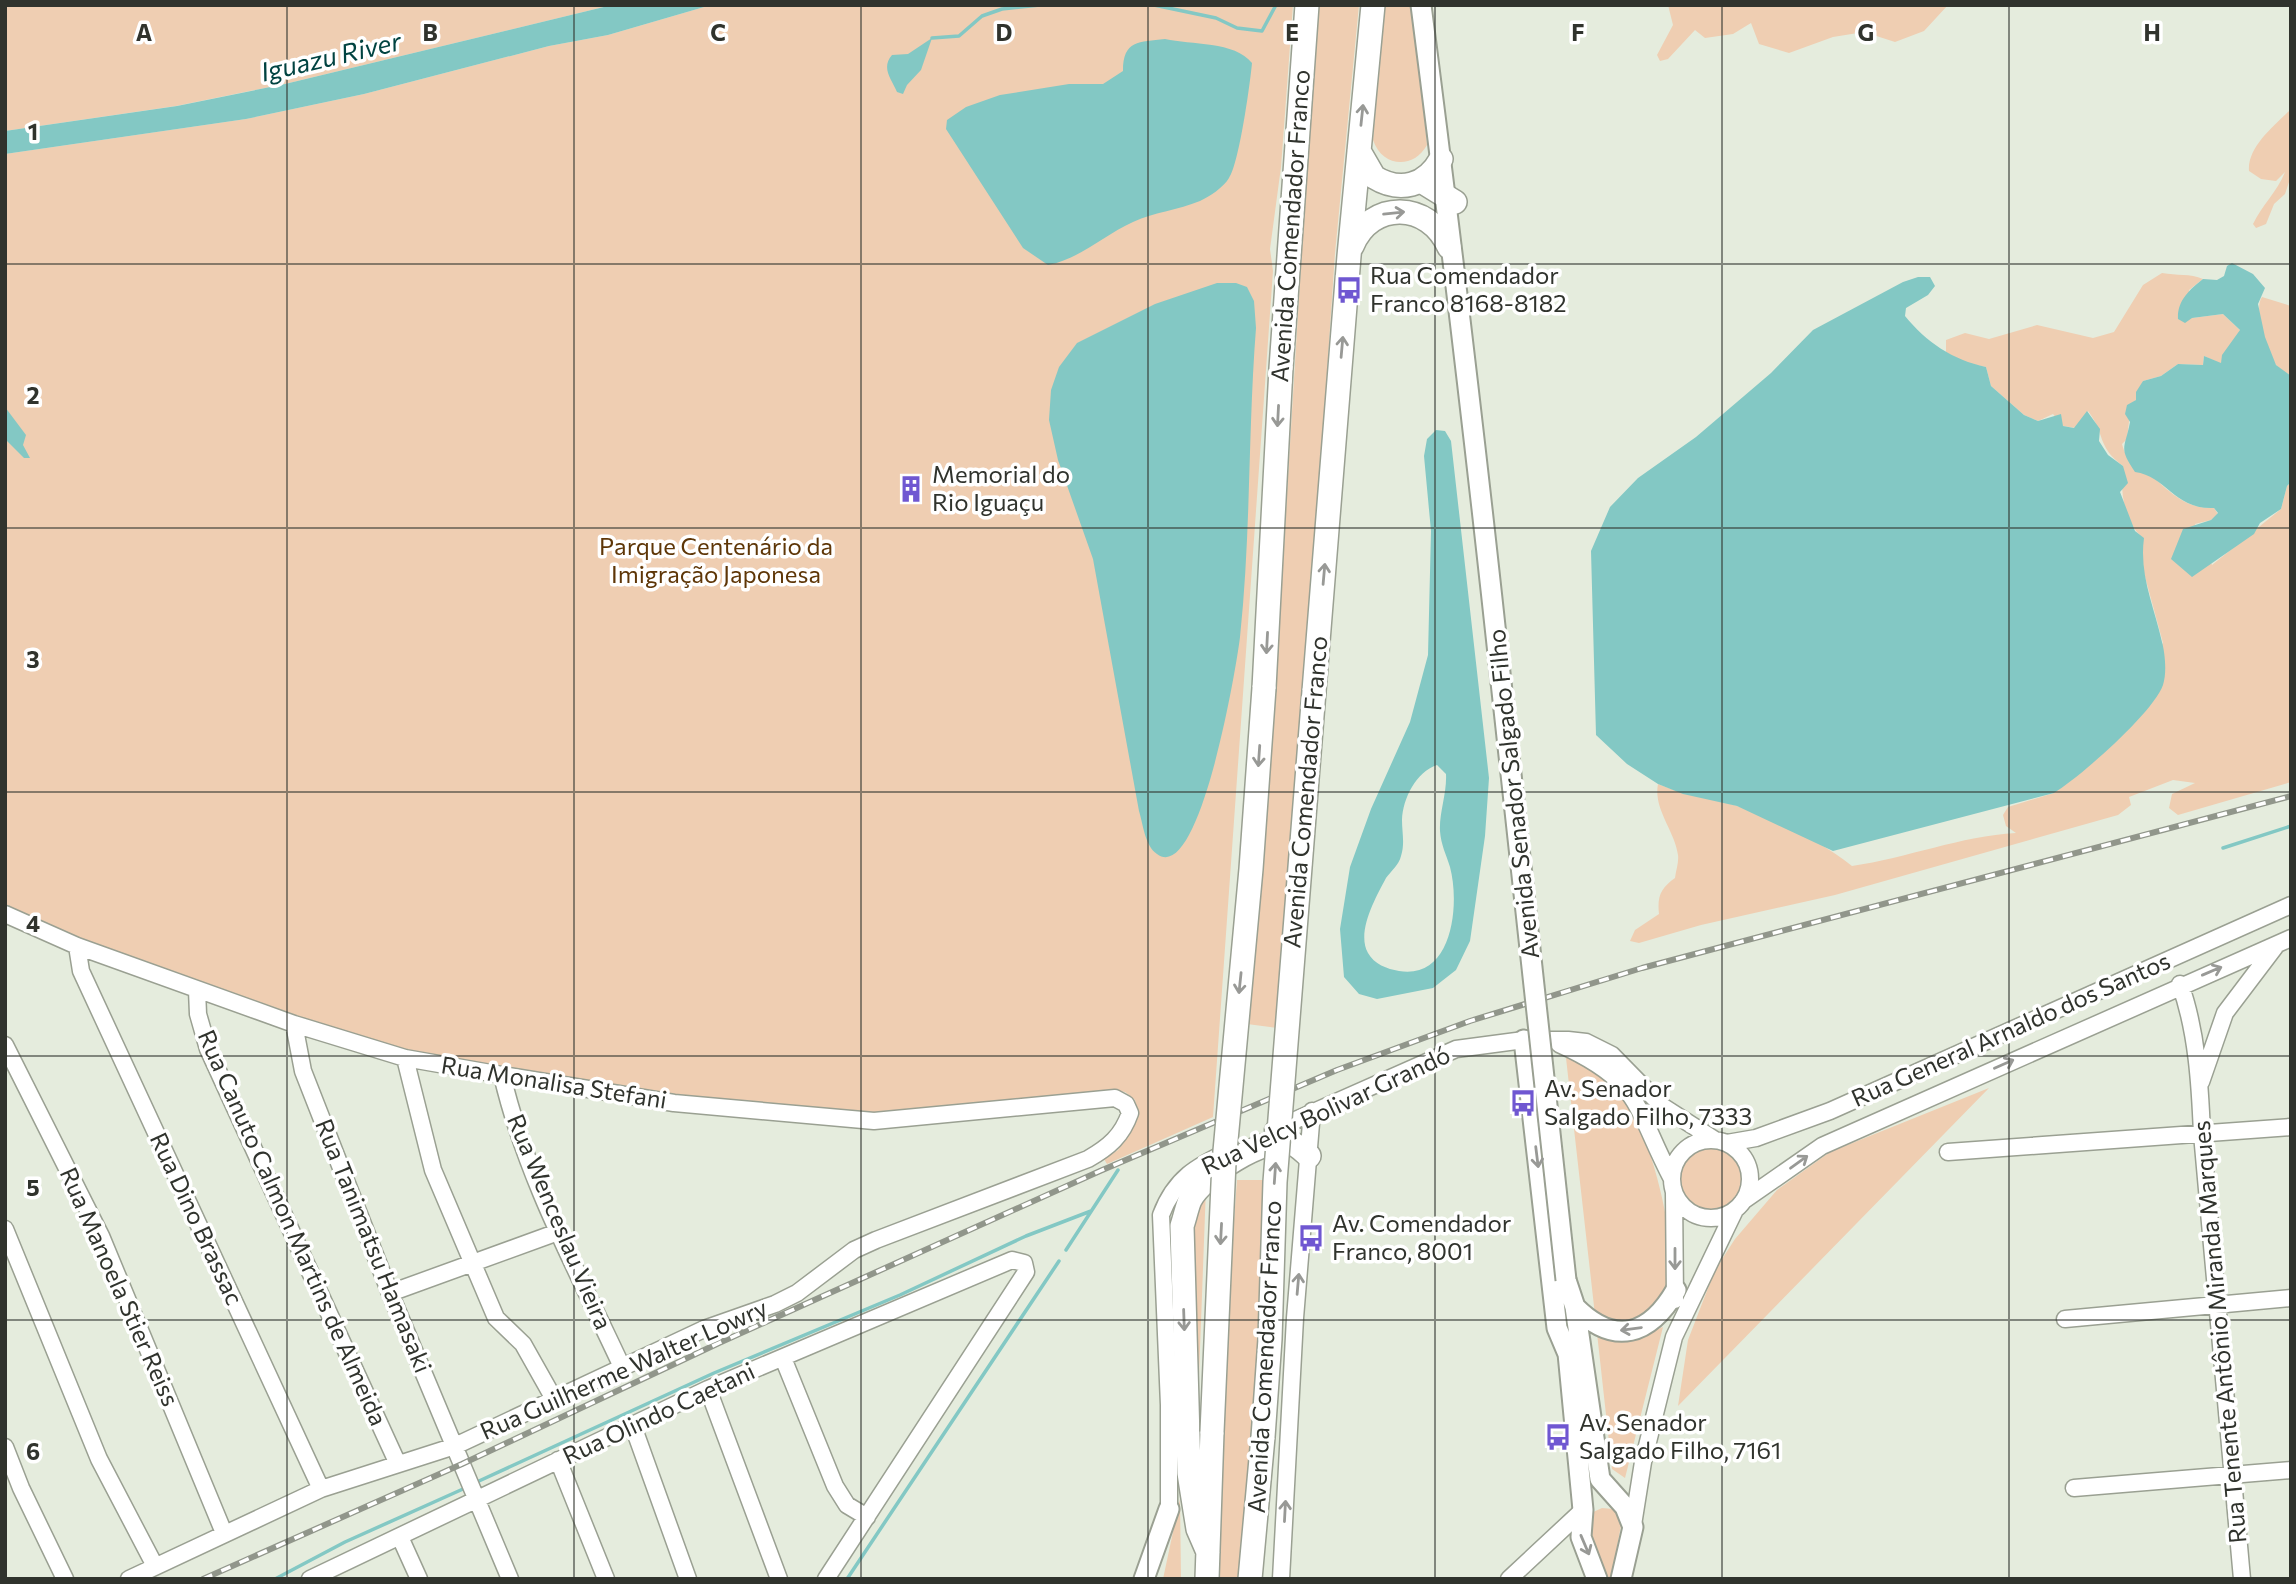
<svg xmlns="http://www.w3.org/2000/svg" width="2296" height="1584" font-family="Commissioner,sans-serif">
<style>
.green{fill:#efceb2}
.water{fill:#83c8c4;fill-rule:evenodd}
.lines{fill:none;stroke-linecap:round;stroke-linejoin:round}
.stream{stroke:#83c8c4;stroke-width:3.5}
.minor-casing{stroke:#9aa092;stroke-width:19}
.major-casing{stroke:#9aa092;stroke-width:23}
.highway-casing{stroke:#9aa092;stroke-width:26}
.minor{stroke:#fff;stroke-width:16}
.major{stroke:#fff;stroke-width:19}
.highway{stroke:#fff;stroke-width:23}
.rail-casing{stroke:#91968b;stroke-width:6}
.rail{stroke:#fff;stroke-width:3.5;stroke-dasharray:10;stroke-linecap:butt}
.major-bridge-casing{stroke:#9aa092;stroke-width:23;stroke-linecap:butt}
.highway-bridge-casing{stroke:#9aa092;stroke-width:26;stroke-linecap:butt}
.major-bridge{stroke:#fff;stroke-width:19}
.highway-bridge{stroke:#fff;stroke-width:23}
.oneway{stroke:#989996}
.grid{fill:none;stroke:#30332d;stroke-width:2;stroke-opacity:0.55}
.labels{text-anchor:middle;stroke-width:7;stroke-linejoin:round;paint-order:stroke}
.street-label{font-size:24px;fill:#30332d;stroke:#fff}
.poi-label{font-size:24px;fill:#30332d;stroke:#fff;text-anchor:start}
.park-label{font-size:24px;fill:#5e3607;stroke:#fff}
.water-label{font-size:26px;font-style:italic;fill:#004341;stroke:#fff}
.grid-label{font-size:23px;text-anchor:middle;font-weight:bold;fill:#30332d;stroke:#fff;stroke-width:7;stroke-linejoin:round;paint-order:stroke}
</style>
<rect width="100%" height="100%" fill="#e5ecdd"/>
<!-- green -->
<path class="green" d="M5,5H612L285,84L176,106L5,131Z
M711,5H1293L1281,167L1270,249L1273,271L1213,1117L1107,1164L1104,1159L1118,1150L1130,1134L1137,1114L1135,1100L1125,1092L1111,1090L1068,1098L865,1116L656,1094L392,1048L184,979L72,936L5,904V154L246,119L364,94L549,46L608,35Z
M1317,5H1359L1335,253L1306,688L1277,1028L1247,1024L1278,640Z
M1383,5H1413L1427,145C1413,170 1382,167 1373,140Z
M1668,5H1948L1924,31L1895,42L1864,32L1833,37L1789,53L1759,44L1751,23L1733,34L1705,38L1695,30L1668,59L1660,61L1657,55L1673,25Z
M2291,109V176L2285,194L2274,204L2266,224L2256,228L2253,224C2262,205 2277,192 2285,172L2276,181L2261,179L2249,171C2247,147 2274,126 2291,109Z
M2162,273C2177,276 2190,273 2203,279L2189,290L2192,318L2223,314L2240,330C2237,343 2224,349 2221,364L2204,356L2203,365L2178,364L2161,376L2143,381L2136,400L2131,404L2127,439L2122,444C2126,460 2135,463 2147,472C2169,490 2183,509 2214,508L2218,514L2211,520L2195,524L2212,565L2281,509L2287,486L2291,482V782L2178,815L2169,808L2172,794L2195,783L2173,780L2129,797L2131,805L2118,815L1835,895L1701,925L1639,943L1630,941L1635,930L1659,914C1657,896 1661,888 1675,878C1676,870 1679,862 1678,855C1675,831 1653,809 1658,784C1684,795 1710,797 1737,806C1776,818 1820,841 1852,866C1907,858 1961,836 2016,833L2006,826L2003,815L2008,807L2054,793L2163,643L2141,562L2143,538C2123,521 2120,490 2123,466C2096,446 2106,434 2088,411L2075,428L2063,426L2053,414L2038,421L2024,415L1991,386L1986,367L1961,362L1946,352V340L1965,333L1989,339L2037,325L2093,338L2114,332L2143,285Z
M2262,297L2291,306V376C2287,373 2280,370 2277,366C2267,354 2253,309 2262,297Z
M1566,1058C1583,1057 1621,1088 1629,1103C1650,1137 1691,1275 1659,1307C1652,1315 1636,1320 1626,1325L1595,1315Z
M1989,1088L1678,1406L1688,1340L1715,1270L1735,1239L1777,1190L1830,1152Z
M1677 1179a34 34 0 1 1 68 0a34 34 0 1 1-68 0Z
M1237,1180H1267L1264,1338L1244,1579H1214L1218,1435Z
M1206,1187L1197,1430L1203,1431L1201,1494L1197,1495L1187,1235L1189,1206Z
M1663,1327L1625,1478L1612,1469L1597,1333C1622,1345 1640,1337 1663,1327Z
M1180,1499L1181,1579H1163Z
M1602,1508L1613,1509L1622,1520L1611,1579H1601L1590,1536L1589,1514Z"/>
<!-- water -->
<path class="water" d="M612,5H711L608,35L549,46L364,94L246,119L5,154V131L177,106L285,84Z
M932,38L921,70L907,85L903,94L897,92C891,78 881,68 892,55L908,54Z
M1165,39C1191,45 1235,41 1252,63C1250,85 1239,164 1229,178C1223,188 1210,196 1200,201C1178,210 1155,212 1133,222C1104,235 1080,259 1048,265L1023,248L946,129L947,120L966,107L1000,95L1069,84H1103L1123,71C1123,40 1139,42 1165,39Z
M2232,263L2253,274L2265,288L2258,304L2265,337L2276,365L2291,376V482L2287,486L2281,509L2260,523L2254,534L2192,577L2171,559L2183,529L2211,520L2218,513L2214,508C2175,510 2166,476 2135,472C2118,447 2125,449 2130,422L2125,414L2127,405L2136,400V392L2143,381L2161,376L2178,364L2203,365L2204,356L2221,363L2222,355L2240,330L2223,314L2192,318L2185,323L2178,319C2177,301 2189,290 2203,279L2217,280L2224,276L2227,266Z
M1918,277H1930L1935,286L1928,295L1906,308L1905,316C1926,342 1953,360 1986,367L1991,386L2024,415L2038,421L2061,414L2063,426L2074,428L2087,411L2100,429L2099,441L2108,455L2123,466L2128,483L2120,492L2135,531L2144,538C2139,575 2154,606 2162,642C2165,653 2167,673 2163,685C2153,713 2080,777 2054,793L1833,851L1737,806L1683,794L1658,784L1627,764L1596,735L1591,551L1610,507L1638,478L1696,437L1771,373L1813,330L1903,282Z
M1217,283H1236L1247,287L1254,301L1256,328C1248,430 1251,534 1240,637C1237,664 1200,886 1157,854C1145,846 1143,824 1139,811L1093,559L1058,460L1049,420L1051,390L1059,367L1077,343L1155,304Z
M5,407L26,435L23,445L30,458H24L5,439Z
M1436,430L1445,431L1451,441L1489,778L1485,836L1470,941L1456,970L1433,988L1377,999L1359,994L1344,977L1340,929L1350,867L1371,809L1410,722L1428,655L1431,531L1424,456L1427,439ZM1437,765L1446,774C1447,793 1439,813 1440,831C1441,845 1446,854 1450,867C1460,904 1453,980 1399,971C1387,969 1374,964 1368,953C1356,932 1376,897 1386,878C1391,871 1399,865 1401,856C1405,844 1402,832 1402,820C1403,798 1416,772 1437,765Z"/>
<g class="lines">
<!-- stream -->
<path class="stream" d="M1154,5L1216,18L1237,28L1262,31L1276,5
M932,38L959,36L982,16L1002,9L1040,5
M2223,848L2291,826
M1066,1250L1118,1170
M479,1481L714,1373L900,1295L1026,1236L1091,1211
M275,1579L345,1542L463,1489
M847,1579L1059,1261"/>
<defs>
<path id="minor" d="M5,914L77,946L294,1024L405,1058L502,1075L674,1103L874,1121L1115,1098L1126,1104L1130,1113C1122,1136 1109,1147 1088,1159L876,1240L854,1250L797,1293L775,1304L704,1329L455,1446L321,1489L129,1579
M77,946L81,971L321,1489
M2180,984C2197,1031 2200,1085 2202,1134L2242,1579
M197,990L198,1014L208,1049L397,1462
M294,1024L303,1071L390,1293L510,1579
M1559,1044C1643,1082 1634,1107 1672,1179
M5,1045L101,1236L224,1533
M405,1058L433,1170L496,1318L523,1344L554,1399
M502,1075C526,1178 578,1272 622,1367
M2201,1082L2225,1013L2275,947
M1273,1130L1456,1049L1524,1040H1568L1586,1042L1612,1055L1662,1106L1715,1140
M1672 1179a39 39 0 1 1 78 0a39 39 0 1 1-78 0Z
M1727,1143L1756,1138L1830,1111L2291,905
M1948,1152L2291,1127
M1674,1193L1675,1300
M1743,1201L1822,1146L2291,938
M5,1229L99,1459L155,1566
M390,1293L558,1232
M2065,1319L2291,1298
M783,1358L835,1486L847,1505L867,1517
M708,1389L779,1579
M633,1426L688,1579
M5,1447L21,1488L65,1579
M558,1460L606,1579
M2074,1488L2291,1470
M1169,1509V1405L1161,1215C1175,1178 1197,1166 1231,1150
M1633,1525L1643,1462L1674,1337L1735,1210
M400,1537L419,1579
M310,1579L708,1389L1012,1260L1024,1263L1026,1272L826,1579
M1281,1579L1295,1318L1312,1111
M1509,1579L1583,1510"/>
<path id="major" d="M1421,5C1450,231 1477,456 1501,682
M1524,1040L1557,1328L1568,1354
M1566,1280L1575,1307L1600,1479L1625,1507L1633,1527L1621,1579
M1575,1307C1615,1347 1650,1335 1676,1290
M1567,1343L1583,1510L1581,1537L1597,1579
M1144,1579L1169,1509"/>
<path id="highway" d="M1359,151L1374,177C1400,193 1426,186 1441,159
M1421,181L1455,202
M1352,246C1371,200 1429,201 1449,247
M1264,688L1281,368L1307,5
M1314,691L1349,256L1373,5
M1208,1552L1198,1529L1189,1473L1182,1226C1185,1217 1187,1207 1190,1200C1202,1176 1265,1135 1291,1143C1298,1145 1304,1152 1309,1156
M1207,1579L1212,1432
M1250,1579L1263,1437"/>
</defs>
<!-- minor casing -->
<use href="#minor" class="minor-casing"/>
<!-- major casing -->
<use href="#major" class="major-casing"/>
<!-- highway casing -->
<use href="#highway" class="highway-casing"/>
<!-- minor -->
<use href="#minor" class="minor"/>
<!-- major -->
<use href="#major" class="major"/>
<!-- highway -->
<use href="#highway" class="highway"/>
<defs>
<path id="rail" d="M203,1579L462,1464L719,1343L1100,1171L1337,1070L1470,1021L1642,968L2291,796"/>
</defs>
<!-- rail casing -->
<use href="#rail" class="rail-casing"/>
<!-- rail -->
<use href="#rail" class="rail"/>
<defs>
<path id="major-bridge" d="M1501,682L1566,1280"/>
<path id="highway-bridge" d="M1212,1432L1224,1162L1251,869L1264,688
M1263,1437L1270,1339L1275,1182L1314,691"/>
</defs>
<!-- major-bridge casing -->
<use href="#major-bridge" class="major-bridge-casing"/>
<!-- highway-bridge casing -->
<use href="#highway-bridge" class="highway-bridge-casing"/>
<!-- major-bridge -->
<use href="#major-bridge" class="major-bridge"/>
<!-- highway-bridge -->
<use href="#highway-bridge" class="highway-bridge"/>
</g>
<!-- one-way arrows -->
<defs><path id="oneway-shaft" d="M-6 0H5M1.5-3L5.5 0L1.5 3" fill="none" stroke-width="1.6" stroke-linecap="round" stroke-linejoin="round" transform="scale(1.75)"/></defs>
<g class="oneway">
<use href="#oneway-shaft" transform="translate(1362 115) rotate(-84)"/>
<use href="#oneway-shaft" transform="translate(1394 213) rotate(-6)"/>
<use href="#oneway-shaft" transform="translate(1342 347) rotate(-85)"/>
<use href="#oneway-shaft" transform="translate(1278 416) rotate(93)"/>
<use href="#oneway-shaft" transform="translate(1324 574) rotate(-85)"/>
<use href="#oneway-shaft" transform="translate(1267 643) rotate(93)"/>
<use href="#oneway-shaft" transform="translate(1259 756) rotate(94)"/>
<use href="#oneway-shaft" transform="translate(2212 971) rotate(-23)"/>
<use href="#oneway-shaft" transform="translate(1240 983) rotate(96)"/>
<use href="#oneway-shaft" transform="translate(2004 1064) rotate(-24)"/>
<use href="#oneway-shaft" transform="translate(1537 1157) rotate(83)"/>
<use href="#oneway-shaft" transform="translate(1799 1162) rotate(-36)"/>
<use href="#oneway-shaft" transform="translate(1275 1173) rotate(-86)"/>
<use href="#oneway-shaft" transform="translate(1221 1234) rotate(93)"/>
<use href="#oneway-shaft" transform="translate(1675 1259) rotate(90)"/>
<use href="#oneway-shaft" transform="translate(1298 1284) rotate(-85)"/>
<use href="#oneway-shaft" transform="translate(1184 1320) rotate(88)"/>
<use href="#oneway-shaft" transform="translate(1631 1329) rotate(172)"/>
<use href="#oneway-shaft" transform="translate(1285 1511) rotate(-87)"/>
<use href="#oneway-shaft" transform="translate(1585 1545) rotate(67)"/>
</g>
<!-- grid -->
<path class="grid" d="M287,5V1579M574,5V1579M861,5V1579M1148,5V1579M1435,5V1579M1722,5V1579M2009,5V1579M5,264H2291M5,528H2291M5,792H2291M5,1056H2291M5,1320H2291"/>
<!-- icons -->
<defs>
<symbol id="bus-bare" viewBox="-9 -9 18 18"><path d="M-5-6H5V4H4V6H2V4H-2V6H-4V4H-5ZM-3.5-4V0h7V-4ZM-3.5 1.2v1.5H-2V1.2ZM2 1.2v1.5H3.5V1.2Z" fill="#6f57d1" stroke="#fff" stroke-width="2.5" paint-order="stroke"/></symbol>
<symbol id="building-bare" viewBox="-9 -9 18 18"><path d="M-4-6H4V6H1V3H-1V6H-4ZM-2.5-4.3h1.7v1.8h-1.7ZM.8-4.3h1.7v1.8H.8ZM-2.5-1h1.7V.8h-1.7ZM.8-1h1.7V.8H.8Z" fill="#6f57d1" stroke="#fff" stroke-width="2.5" paint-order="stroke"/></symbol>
</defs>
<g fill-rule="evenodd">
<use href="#bus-bare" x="1330" y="271" width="38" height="38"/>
<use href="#building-bare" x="892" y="470" width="38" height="38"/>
<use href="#bus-bare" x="1504" y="1084" width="38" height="38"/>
<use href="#bus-bare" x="1292" y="1219" width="38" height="38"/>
<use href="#bus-bare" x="1539" y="1418" width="38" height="38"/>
</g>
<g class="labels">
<!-- street labels -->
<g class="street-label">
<text transform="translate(1291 226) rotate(-86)" y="8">Avenida Comendador Franco</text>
<text transform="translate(1306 792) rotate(-85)" y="8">Avenida Comendador Franco</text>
<text transform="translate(1514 794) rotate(-96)" y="8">Avenida Senador Salgado Filho</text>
<text transform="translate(2011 1030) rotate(-24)" y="8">Rua General Arnaldo dos Santos</text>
<text transform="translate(554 1083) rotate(9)" y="8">Rua Monalisa Stefani</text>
<text transform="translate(1326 1111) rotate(-25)" y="8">Rua Velcy Bolivar Grandó</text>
<text transform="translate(196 1219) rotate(65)" y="8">Rua Dino Brassac</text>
<text transform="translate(559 1222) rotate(67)" y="8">Rua Wenceslau Vieira</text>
<text transform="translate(292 1228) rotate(66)" y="8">Rua Canuto Calmon Martins de Almeida</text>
<text transform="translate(373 1246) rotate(68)" y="8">Rua Tanimatsu Hamasaki</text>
<text transform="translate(119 1287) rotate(66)" y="8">Rua Manoela Stier Reiss</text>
<text transform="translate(2220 1332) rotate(-95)" y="8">Rua Tenente Antônio Miranda Marques</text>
<text transform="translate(1265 1357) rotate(-87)" y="8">Avenida Comendador Franco</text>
<text transform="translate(624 1370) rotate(-24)" y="8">Rua Guilherme Walter Lowry</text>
<text transform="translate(659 1414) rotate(-25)" y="8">Rua Olindo Caetani</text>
</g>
<!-- poi labels -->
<g class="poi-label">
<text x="1370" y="284">Rua Comendador<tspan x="1370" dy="28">Franco 8168-8182</tspan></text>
<text x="932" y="483">Memorial do<tspan x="932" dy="28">Rio Iguaçu</tspan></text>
<text x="1544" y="1097">Av. Senador<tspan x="1544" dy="28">Salgado Filho, 7333</tspan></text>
<text x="1332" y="1232">Av. Comendador<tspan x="1332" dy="28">Franco, 8001</tspan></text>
<text x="1579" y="1431">Av. Senador<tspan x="1579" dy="28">Salgado Filho, 7161</tspan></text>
</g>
<!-- park labels -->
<g class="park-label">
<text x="716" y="555">Parque Centenário da<tspan x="716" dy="28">Imigração Japonesa</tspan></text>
</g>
<!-- water labels -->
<g class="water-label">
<text transform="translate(331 57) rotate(-13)" y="9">Iguazu River</text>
</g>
</g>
<g class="grid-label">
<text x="144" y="41">A</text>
<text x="430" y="41">B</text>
<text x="718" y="41">C</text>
<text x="1004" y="41">D</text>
<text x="1292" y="41">E</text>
<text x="1578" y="41">F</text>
<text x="1866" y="41">G</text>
<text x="2152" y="41">H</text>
<text x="33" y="140">1</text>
<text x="33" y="404">2</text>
<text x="33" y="668">3</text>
<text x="33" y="932">4</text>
<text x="33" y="1196">5</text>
<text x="33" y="1460">6</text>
</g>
<!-- border -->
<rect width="2296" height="1584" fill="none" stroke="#30332d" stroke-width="14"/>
</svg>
